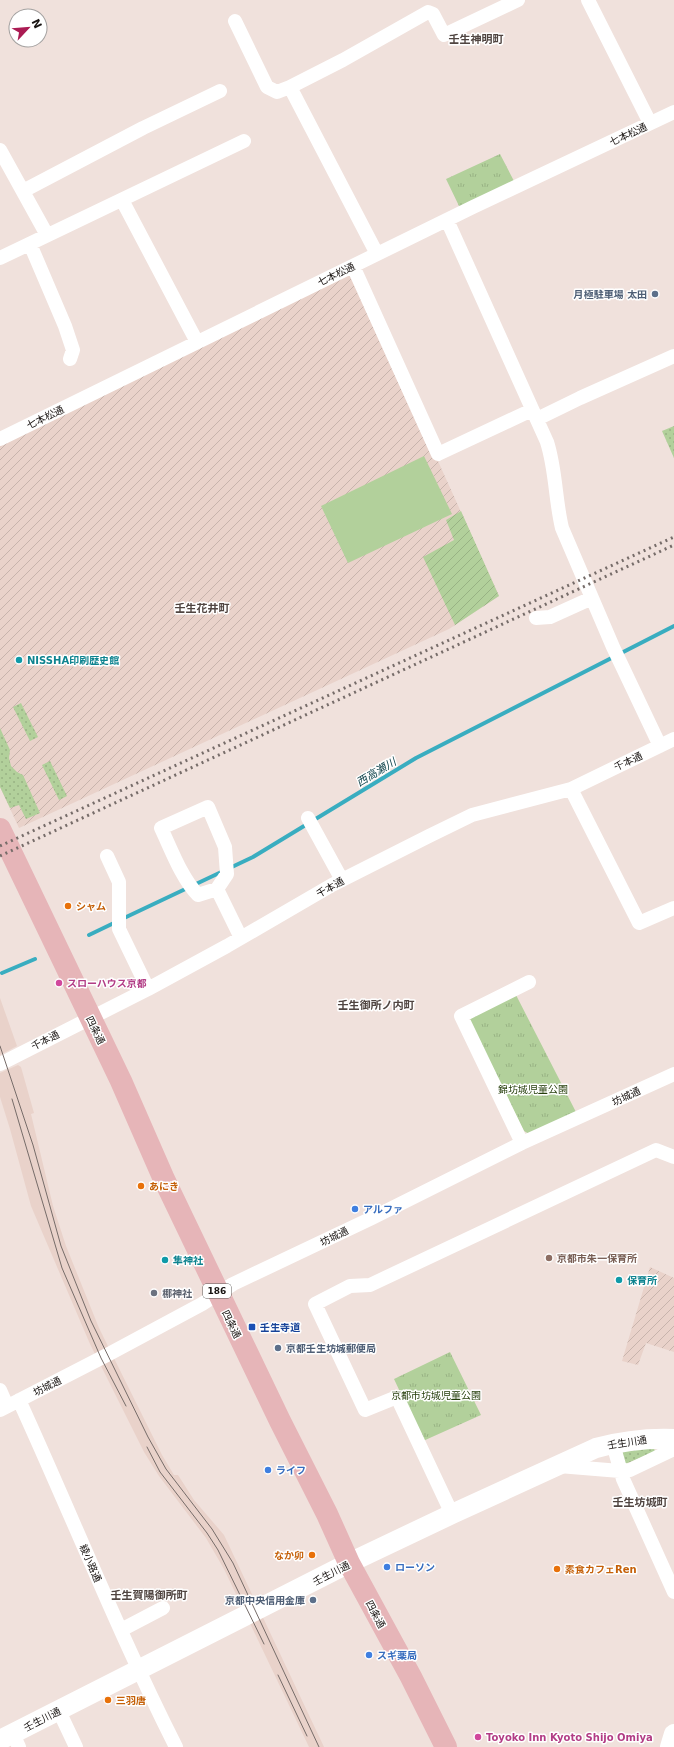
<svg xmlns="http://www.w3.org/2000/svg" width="674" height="1747" font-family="'DejaVu Sans','Noto Sans JP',sans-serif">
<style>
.built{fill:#e9d2ca}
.industrial{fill:url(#industrial-furrows)}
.grass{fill:url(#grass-dots)}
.park{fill:url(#park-tufts)}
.garden{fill:url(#garden-furrows)}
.pitch{fill:#b2d09b}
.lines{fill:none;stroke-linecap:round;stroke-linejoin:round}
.stream{stroke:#39adc0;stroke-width:4}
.street{stroke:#fff;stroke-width:14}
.secondary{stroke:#fff;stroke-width:20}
.primary{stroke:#e6b5b8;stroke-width:22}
.tram{stroke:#766c69;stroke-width:1}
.rail{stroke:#766c69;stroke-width:3;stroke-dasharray:2 4;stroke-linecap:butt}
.service-dot{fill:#5c6f8a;stroke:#fff;stroke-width:1.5}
.culture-dot{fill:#0f9aa8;stroke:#fff;stroke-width:1.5}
.food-dot{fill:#e8710a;stroke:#fff;stroke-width:1.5}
.hotel-dot{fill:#d1479c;stroke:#fff;stroke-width:1.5}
.shop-dot{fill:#3f7fe0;stroke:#fff;stroke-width:1.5}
.education-dot{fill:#8d6e63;stroke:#fff;stroke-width:1.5}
.worship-dot{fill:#6b7280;stroke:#fff;stroke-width:1.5}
.transit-dot{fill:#1a4fb4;stroke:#fff;stroke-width:1.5}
.labels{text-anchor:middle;stroke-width:3;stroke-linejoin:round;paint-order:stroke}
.shield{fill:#fff;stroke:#5d5a58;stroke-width:1}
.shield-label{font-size:9px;font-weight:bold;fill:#181311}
.street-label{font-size:10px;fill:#181311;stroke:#fff}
.service-label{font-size:10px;font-weight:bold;fill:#4e5e75;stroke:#fff;text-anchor:end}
.culture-label{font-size:10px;font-weight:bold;fill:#0d838f;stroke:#fff;text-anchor:start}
.food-label{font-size:10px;font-weight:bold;fill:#c56008;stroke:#fff;text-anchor:start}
.hotel-label{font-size:10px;font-weight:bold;fill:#b23c85;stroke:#fff;text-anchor:start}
.park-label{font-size:10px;fill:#253e0b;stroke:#fff}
.shop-label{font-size:10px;font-weight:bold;fill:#366cbe;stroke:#fff;text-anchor:start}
.education-label{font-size:10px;font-weight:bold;fill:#785e54;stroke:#fff;text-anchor:start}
.worship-label{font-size:10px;font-weight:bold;fill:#5b616d;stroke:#fff;text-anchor:start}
.transit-label{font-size:10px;font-weight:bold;fill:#164399;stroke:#fff;text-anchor:start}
.neighbourhood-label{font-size:11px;font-weight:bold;fill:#504541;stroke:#fff}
.water-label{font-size:11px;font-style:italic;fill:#13454d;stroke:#fff}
</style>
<defs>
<pattern id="industrial-furrows" width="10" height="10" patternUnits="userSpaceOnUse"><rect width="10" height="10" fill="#e9d2ca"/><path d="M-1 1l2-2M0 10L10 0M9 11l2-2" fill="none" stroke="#c7b3ac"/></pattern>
<pattern id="grass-dots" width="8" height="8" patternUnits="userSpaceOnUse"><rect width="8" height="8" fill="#b2d09b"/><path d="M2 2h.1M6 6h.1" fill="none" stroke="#98b284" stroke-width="1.8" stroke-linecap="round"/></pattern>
<pattern id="park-tufts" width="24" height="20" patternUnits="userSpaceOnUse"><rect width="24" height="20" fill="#b2d09b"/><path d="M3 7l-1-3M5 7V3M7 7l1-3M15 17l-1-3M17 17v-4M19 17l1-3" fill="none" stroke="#98b284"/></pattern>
<pattern id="garden-furrows" width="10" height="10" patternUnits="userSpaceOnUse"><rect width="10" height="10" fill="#b2d09b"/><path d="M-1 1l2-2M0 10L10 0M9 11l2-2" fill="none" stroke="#98b284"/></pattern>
</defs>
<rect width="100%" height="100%" fill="#f0e1dc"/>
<!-- built -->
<path class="built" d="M0,998L17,1046L0,1055Z
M18,1065L21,1067L34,1113L31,1114L53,1206L66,1246L99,1328L162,1455L174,1475H178L194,1500L224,1535L324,1747H309L224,1569L206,1538L159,1476L144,1452L90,1344L31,1206L10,1129L0,1097V1073Z"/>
<!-- industrial -->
<path class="industrial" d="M352,271L499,596L449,629L19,828L0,787V443Z
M650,1267L674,1278V1352L646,1343L638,1365L622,1361Z"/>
<!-- grass -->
<path class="grass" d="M674,426V458L662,431Z
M21,703L38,737L30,741L13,707Z
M0,728L10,750L9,758L11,766L17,772L23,775L40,813L26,819L19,805L10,808L0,787Z
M50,761L67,796L59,800L42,765Z
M654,1448L655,1452L625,1464L622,1451Z"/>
<!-- park -->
<path class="park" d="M500,154L515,183L460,208L446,179Z
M516,995L577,1114L531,1135L524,1131L469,1022L473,1015Z
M450,1352L481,1415L423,1441L394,1379Z"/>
<!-- garden -->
<path class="garden" d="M461,511L499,596L455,625L423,557L454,540L446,520Z"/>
<!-- pitch -->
<path class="pitch" d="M424,456L452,514L348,563L321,506Z"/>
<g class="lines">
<!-- stream -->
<path class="stream" d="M122,919L253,857L416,758L674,626
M89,935L116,922
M2,973L35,959"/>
<!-- street -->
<path class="street" d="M588,0L650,123
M235,21L267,87L277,92L290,87L343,60L428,12L433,14L444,35L518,0
M290,87L377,254
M0,150L47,235
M23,191L143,128L220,91
M122,200L197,342
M447,220L547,442C556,470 555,499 562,528L613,647L660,746
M30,244L65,326L73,350L70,359
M0,258L244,141
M353,266L438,454L532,410
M537,419L580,398L674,356
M0,439L473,207L674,112
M536,618L550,617L592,598
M571,789L639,923L674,908
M308,818L342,880
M107,856L119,882V929L148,989
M217,889L198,895C182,879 171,849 161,828L208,807L225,847L227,874L217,889L241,938
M0,1064L148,989L227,946L332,885L429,836L472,815L571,789L674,739
M522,1143L461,1016L529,982
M0,1390L7,1406
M19,1400C72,1516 119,1634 176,1747
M0,1410L107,1355L202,1304L233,1284L372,1218L522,1143L674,1074
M613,1444L623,1479L674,1592
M559,1466L620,1471L630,1470L674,1449
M452,1514L397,1397L365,1410L315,1304L350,1286L370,1285L656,1150L674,1157
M121,1630L163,1608
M59,1711L76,1747
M13,1734L19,1747"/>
<!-- secondary -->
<path class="secondary" d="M0,1740L349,1563L452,1514L596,1448C622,1441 647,1438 674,1439
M670,1747L674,1734"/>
<!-- primary -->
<path class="primary" d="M0,829L121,1081L163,1177L280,1421L327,1514L349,1563L411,1677L446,1747"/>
<!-- tram -->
<path class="tram" d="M0,1046L33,1145L61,1246L91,1321L148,1437L166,1469L212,1529L233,1563L319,1747
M12,1099L62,1268L101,1358L126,1406
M147,1447L160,1472L207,1533L218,1550L264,1644
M278,1675L307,1736"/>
<!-- rail -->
<path class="rail" d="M0,846L674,537
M0,856L674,545"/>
</g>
<!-- markers -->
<g class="service-dot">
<circle cx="655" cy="294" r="4"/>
<circle cx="278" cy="1348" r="4"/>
<circle cx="313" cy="1600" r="4"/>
</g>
<g class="culture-dot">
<circle cx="19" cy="660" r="4"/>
<circle cx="165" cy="1260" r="4"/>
<circle cx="619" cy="1280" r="4"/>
</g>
<g class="food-dot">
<circle cx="68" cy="906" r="4"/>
<circle cx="141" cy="1186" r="4"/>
<circle cx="312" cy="1555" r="4"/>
<circle cx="557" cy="1569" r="4"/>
<circle cx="108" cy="1700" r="4"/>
</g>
<g class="hotel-dot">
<circle cx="59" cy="983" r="4"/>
<circle cx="478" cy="1737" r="4"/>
</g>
<g class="shop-dot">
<circle cx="355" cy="1209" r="4"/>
<circle cx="268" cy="1470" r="4"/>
<circle cx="387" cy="1567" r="4"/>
<circle cx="369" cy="1655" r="4"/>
</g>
<circle class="education-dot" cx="549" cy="1258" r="4"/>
<circle class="worship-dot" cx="154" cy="1293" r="4"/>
<rect class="transit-dot" x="248" y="1323" width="8" height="8" rx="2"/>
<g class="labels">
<!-- shield labels -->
<rect class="shield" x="203" y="1284" width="28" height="14" rx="3"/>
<g class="shield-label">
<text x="217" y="1294">186</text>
</g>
<!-- street labels -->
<g class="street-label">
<text transform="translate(628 134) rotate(-25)" y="4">七本松通</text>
<text transform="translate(336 274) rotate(-26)" y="4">七本松通</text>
<text transform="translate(45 417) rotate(-26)" y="4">七本松通</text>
<text transform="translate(628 761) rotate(-25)" y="4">千本通</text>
<text transform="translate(330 887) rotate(-29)" y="4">千本通</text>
<text transform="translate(96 1030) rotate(64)" y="4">四条通</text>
<text transform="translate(45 1040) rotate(-27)" y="4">千本通</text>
<text transform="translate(626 1096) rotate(-25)" y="4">坊城通</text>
<text transform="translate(334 1236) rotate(-26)" y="4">坊城通</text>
<text transform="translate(232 1324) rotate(64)" y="4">四条通</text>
<text transform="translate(47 1386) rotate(-27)" y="4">坊城通</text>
<text transform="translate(627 1442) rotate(-9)" y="4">壬生川通</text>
<text transform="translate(91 1563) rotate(67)" y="4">綾小路通</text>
<text transform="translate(331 1573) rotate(-27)" y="4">壬生川通</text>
<text transform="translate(376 1614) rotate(62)" y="4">四条通</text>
<text transform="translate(42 1719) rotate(-27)" y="4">壬生川通</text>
</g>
<!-- service labels -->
<g class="service-label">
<text x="647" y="298">月極駐車場 太田</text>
<text x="286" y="1352" text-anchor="start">京都壬生坊城郵便局</text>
<text x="305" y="1604">京都中央信用金庫</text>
</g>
<!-- culture labels -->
<g class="culture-label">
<text x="27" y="664">NISSHA印刷歴史館</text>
<text x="173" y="1264">隼神社</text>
<text x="627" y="1284">保育所</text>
</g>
<!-- food labels -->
<g class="food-label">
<text x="76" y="910">シャム</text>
<text x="149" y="1190">あにき</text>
<text x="304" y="1559" text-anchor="end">なか卯</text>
<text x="565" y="1573">素食カフェRen</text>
<text x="116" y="1704">三羽唐</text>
</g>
<!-- hotel labels -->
<g class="hotel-label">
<text x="67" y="987">スローハウス京都</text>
<text x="486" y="1741">Toyoko Inn Kyoto Shijo Omiya</text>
</g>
<!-- park labels -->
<g class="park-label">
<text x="533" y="1093">錦坊城児童公園</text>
<text x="436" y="1399">京都市坊城児童公園</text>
</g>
<!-- shop labels -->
<g class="shop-label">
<text x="363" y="1213">アルファ</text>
<text x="276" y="1474">ライフ</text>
<text x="395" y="1571">ローソン</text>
<text x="377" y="1659">スギ薬局</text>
</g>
<!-- education labels -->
<g class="education-label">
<text x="557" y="1262">京都市朱一保育所</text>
</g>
<!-- worship labels -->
<g class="worship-label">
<text x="162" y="1297">梛神社</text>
</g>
<!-- transit labels -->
<g class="transit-label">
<text x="260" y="1331">壬生寺道</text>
</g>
<!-- neighbourhood labels -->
<g class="neighbourhood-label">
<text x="476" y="43">壬生神明町</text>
<text x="202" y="612">壬生花井町</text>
<text x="376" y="1009">壬生御所ノ内町</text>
<text x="640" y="1506">壬生坊城町</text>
<text x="149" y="1599">壬生賀陽御所町</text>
</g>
<!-- water labels -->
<g class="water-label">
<text transform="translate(376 772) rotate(-31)" y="4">西高瀬川</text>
</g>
</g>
<!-- north arrow -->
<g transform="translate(28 28) rotate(64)"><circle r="19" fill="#ffffff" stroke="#a3a1a0"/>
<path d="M0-3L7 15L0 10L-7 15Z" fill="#ab1b53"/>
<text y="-6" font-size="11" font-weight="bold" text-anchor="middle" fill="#181311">N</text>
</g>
</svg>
